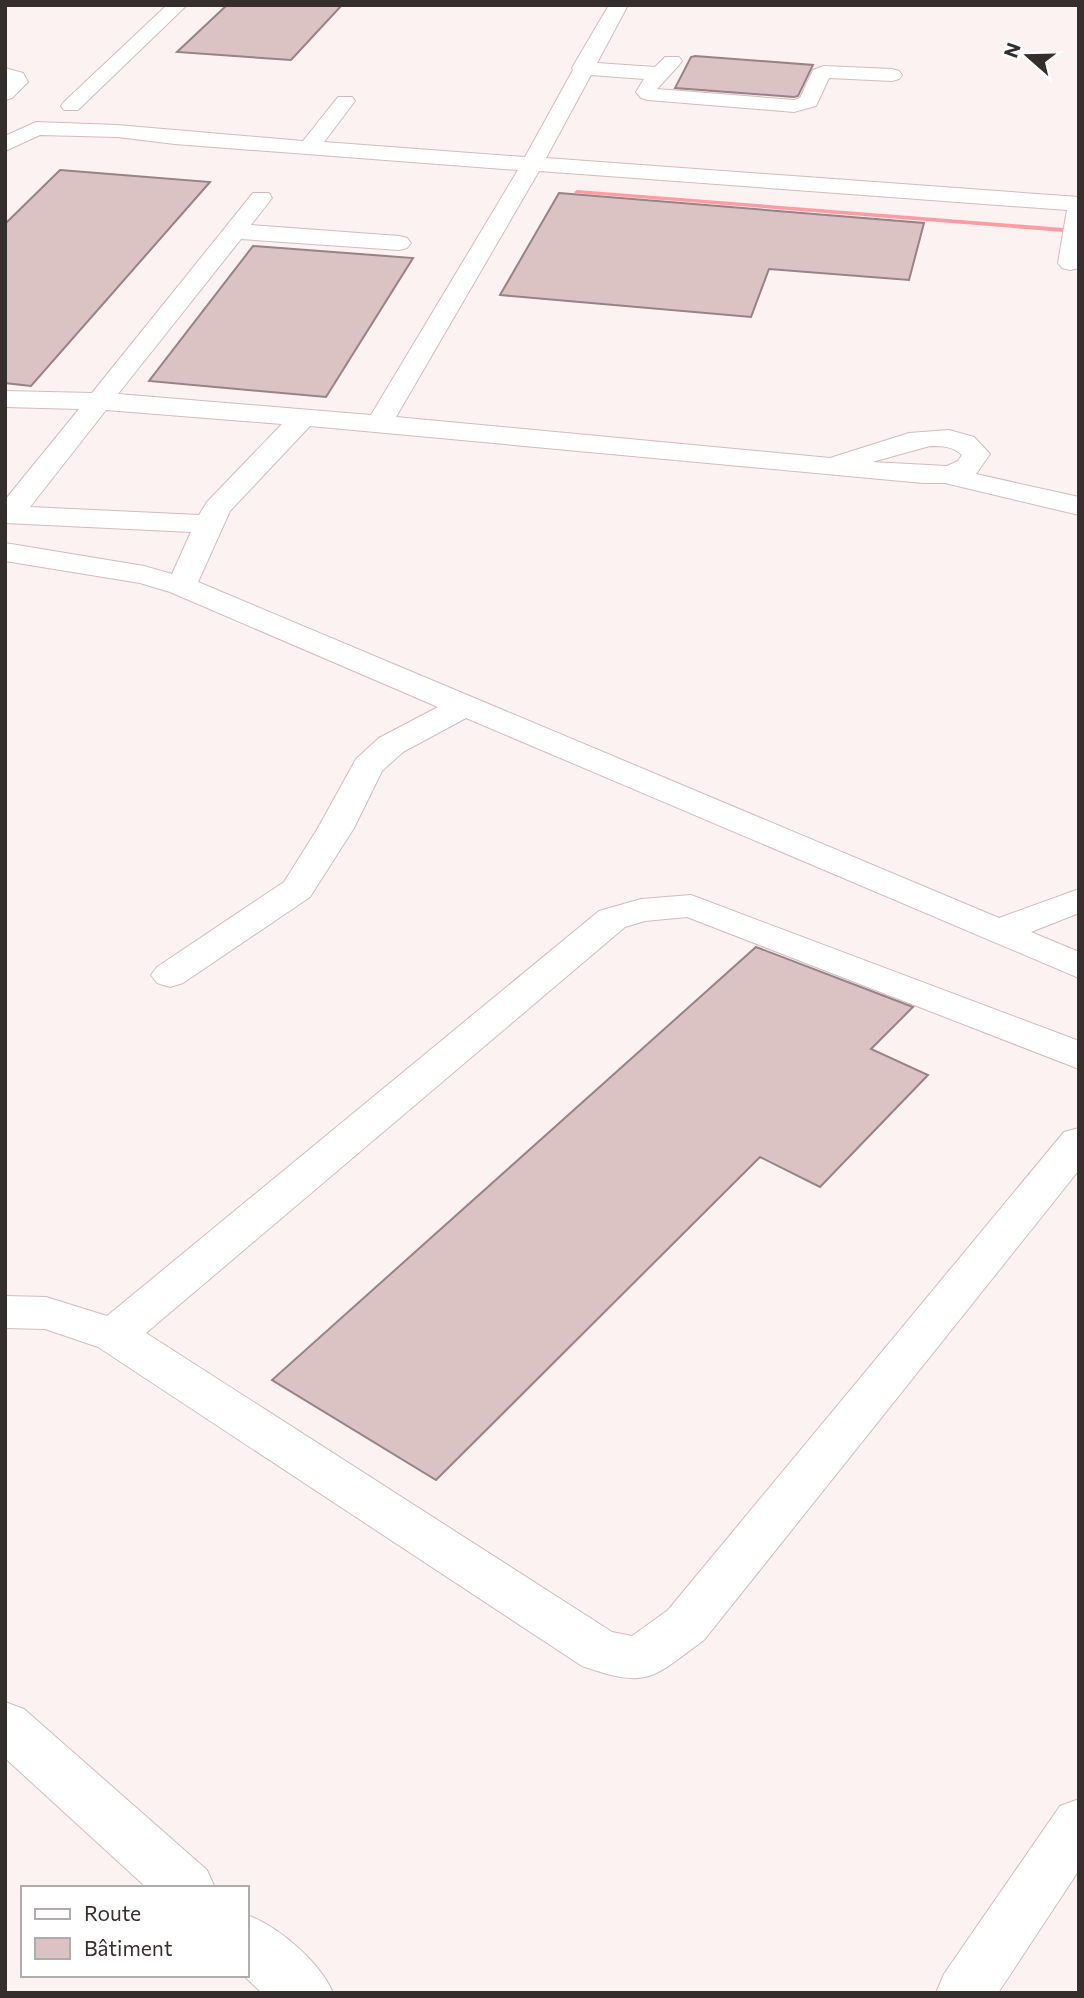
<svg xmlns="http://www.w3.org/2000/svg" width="1084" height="1998" font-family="Commissioner,sans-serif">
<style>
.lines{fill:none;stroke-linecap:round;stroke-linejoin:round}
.stream{fill:#ff9ca3;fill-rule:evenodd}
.building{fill:#dbc3c3;stroke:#988283;stroke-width:2}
.minor-casing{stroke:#d3bbbc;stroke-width:2}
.minor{fill:#fff;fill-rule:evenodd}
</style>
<rect width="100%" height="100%" fill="#fcf2f2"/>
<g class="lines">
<!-- stream -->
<path class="stream" d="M577,190L1076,229L1079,232L1076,233L575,193L574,192Z"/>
</g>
<!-- building -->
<path class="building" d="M227,5H342L291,60L177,52Z
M695,56L813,65L798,96L794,97L675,88L691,57Z
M60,170L210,182L31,386L5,383V224Z
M559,193L924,223L909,280L769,269L751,317L500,295Z
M253,246L413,258L326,397L149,381Z
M756,947L913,1007L871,1049L928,1075L820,1187L760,1157L436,1480L272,1380Z"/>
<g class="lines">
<defs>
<path id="minor" d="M167,5H187L78,110H64L61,106L64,102Z
M609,5H628L597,63L655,67L665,57H679L682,61L679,65L657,89L794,100L800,98L813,70L824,66L892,69L899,71L902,75L899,79L892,81L829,78L816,106L794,112L648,100L641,98L636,92L644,79L591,75L546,158L1079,197V268L1070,270L1062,268L1058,263L1067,210L539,171L396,417L830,458L909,433L949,430L974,437L990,454L976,474L1079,497V515L945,483H923L310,426L230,511L198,582L999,918L1079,889V913L1031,932L1079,952V978L466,718L403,752L382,771L354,828L310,897L183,983L170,987L157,983L151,975L157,967L284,882L318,828L356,759L379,738L438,707L170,592L140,583L5,561V543L144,566L172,574L191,532L5,523V500L79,409L5,407V391L92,393L253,193H269L272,198L251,225L399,236L407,238L411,243L407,248L399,250L241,239L118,394L371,415L518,170L175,144L117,137L40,135L5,151V136L36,122L117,125L303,141L338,97H352L355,101L324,142L525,157L573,70L572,68ZM106,410L282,424L207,502L199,515L30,507ZM930,446C943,446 952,446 962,455L958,461L947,466L872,462Z
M5,68L23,73L28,82L12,98L5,100Z
M691,895L1079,1041V1069L687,917L645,921L625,927L146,1333L612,1632L632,1636L668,1610L1064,1132L1079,1128V1170L704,1640C651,1679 648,1689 582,1666L98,1347L45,1329L5,1328V1296L46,1297L107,1316L599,911L641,899Z
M5,1702L24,1709L207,1870L215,1888H147L5,1758Z
M1079,1799V1870L998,1993H936L944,1974L1060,1806Z
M247,1915C278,1926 320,1962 333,1993H262L243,1975H247Z"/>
</defs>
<!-- minor casing -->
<use href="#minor" class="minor-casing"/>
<!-- minor -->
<use href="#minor" class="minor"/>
</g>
<!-- border -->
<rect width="1084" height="1998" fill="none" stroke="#362d2d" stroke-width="14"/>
<!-- legend -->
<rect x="21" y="1886" width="228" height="91" fill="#ffffff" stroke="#afabab" stroke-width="2"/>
<rect x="35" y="1909" width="35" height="10" fill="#ffffff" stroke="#afabab" stroke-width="2"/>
<text x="84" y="1921" font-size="21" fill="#362d2d">Route</text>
<rect x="35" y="1938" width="35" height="21" fill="#dbc3c3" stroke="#afabab" stroke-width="2"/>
<text x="84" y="1956" font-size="21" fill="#362d2d">Bâtiment</text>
<!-- north arrow -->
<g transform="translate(1028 56) rotate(290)" stroke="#ffffff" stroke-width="5" paint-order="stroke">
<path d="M0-5L12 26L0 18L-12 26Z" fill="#362d2d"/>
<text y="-10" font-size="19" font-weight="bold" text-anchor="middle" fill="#362d2d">N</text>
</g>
</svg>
